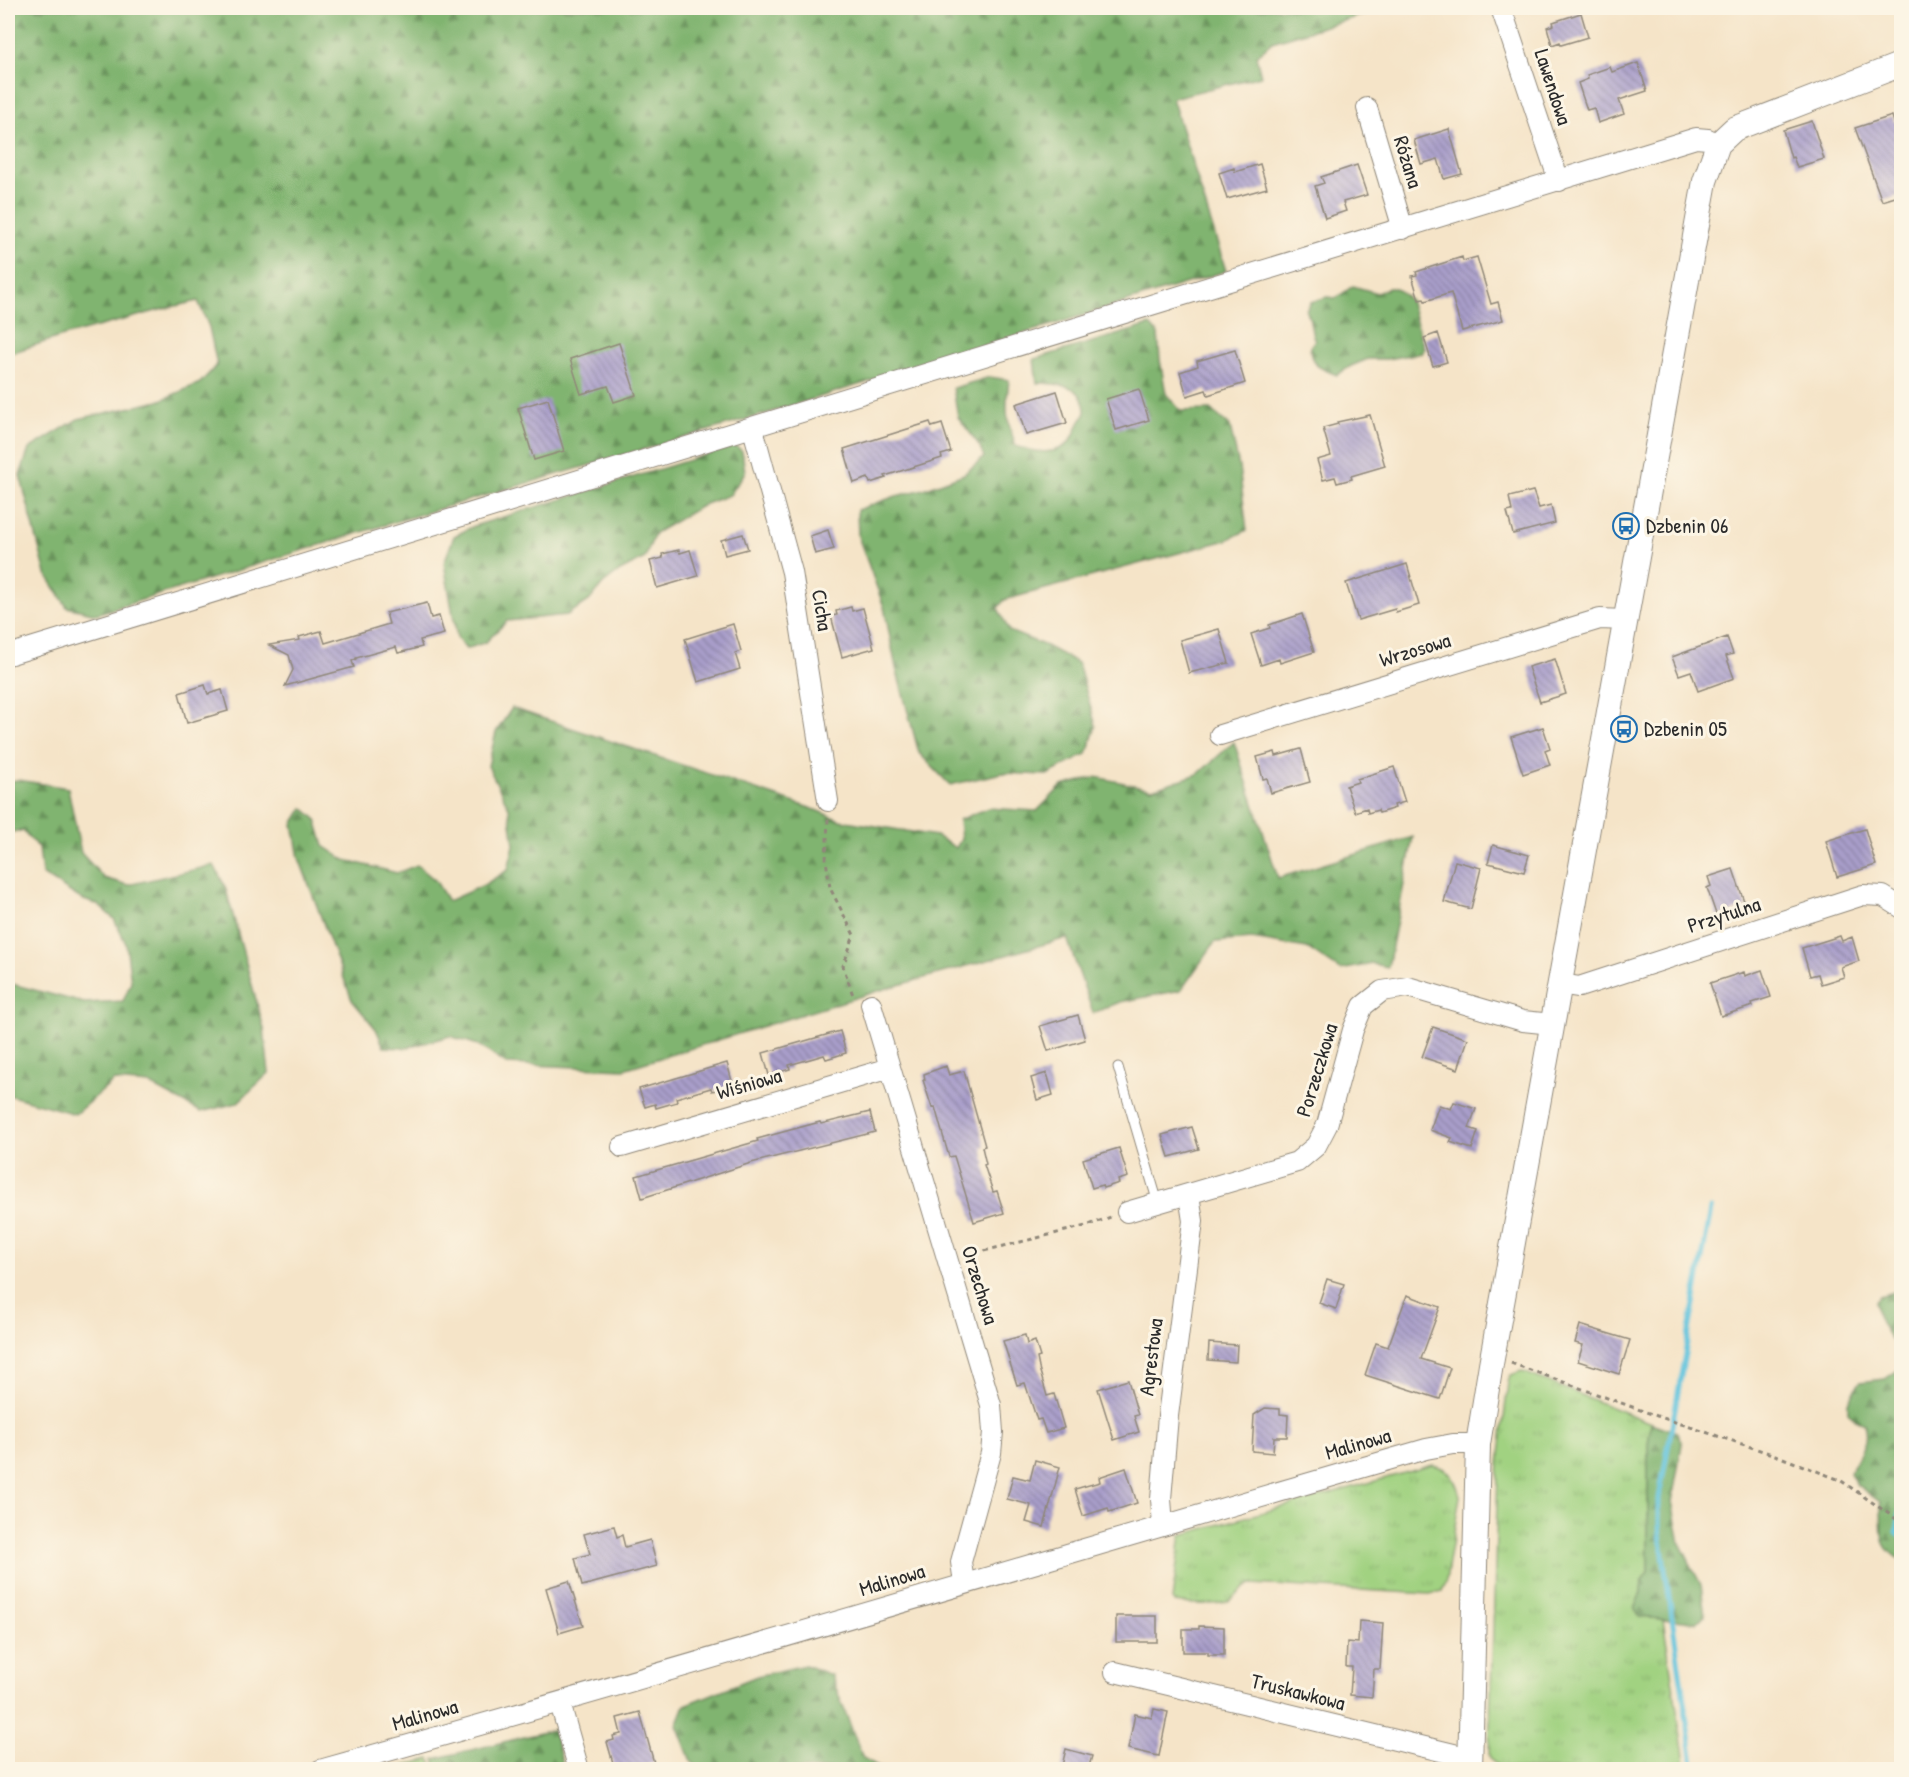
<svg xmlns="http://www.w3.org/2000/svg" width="1909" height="1777" font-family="'Patrick Hand',sans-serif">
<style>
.grass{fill:url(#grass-tufts);stroke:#667e56;stroke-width:1.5}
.forest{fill:url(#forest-firs);stroke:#56704d;stroke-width:1.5}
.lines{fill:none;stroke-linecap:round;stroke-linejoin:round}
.stream{stroke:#5fc3dd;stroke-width:5}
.building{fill:url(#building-back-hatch)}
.service-casing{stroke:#90887a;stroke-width:11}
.minor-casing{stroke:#90887a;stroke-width:22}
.tertiary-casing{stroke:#90887a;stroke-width:26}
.path{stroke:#90887a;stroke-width:3;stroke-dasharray:4.5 4.5;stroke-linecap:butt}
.service{stroke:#fff;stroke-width:9}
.minor{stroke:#fff;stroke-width:20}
.tertiary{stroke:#fff;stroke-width:24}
.labels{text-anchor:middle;stroke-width:6;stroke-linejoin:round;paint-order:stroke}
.street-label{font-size:21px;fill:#2b2b2b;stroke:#fcf5e5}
.poi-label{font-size:21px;fill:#2b2b2b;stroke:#fcf5e5;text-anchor:start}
</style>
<defs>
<pattern id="grass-tufts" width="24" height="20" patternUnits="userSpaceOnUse" patternTransform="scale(1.5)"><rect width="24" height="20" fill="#a1d281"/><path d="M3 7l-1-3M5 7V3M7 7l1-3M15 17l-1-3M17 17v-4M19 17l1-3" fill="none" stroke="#8bb470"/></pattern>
<pattern id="forest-firs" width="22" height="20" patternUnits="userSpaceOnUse" patternTransform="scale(1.5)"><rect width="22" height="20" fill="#80b46f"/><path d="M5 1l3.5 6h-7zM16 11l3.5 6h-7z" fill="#69935b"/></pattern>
<pattern id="building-back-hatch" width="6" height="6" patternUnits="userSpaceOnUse" patternTransform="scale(1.5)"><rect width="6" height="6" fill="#a99eca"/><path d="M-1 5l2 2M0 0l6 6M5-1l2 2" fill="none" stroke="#8a81a4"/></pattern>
</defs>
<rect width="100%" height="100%" fill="#fcf5e5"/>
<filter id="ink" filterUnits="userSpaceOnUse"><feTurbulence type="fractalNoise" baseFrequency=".0167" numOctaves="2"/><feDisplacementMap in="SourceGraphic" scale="12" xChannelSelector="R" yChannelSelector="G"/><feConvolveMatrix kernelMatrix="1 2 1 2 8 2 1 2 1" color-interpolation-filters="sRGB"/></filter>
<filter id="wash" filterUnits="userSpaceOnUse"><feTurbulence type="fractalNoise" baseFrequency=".008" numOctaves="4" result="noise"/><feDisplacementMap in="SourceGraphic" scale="24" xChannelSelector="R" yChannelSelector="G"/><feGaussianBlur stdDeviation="1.35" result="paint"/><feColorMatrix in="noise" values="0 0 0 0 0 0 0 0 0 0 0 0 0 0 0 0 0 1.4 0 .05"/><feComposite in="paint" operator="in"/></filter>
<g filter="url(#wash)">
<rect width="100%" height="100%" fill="#f5e4c8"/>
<!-- grass -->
<path class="grass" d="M1521,1371L1651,1423L1648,1445V1572L1642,1580L1641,1593L1634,1608L1639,1617L1663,1619L1686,1769H1523L1497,1766L1489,1756L1498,1473L1508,1382L1511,1375Z
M1433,1465C1450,1468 1456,1480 1460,1496L1446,1580L1442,1591L1430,1594L1251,1584C1243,1588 1239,1594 1232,1599C1221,1607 1187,1604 1174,1602L1172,1600L1181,1535Z
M430,1759L433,1769H392Z"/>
<!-- forest -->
<path class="forest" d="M8,8H1386L1272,42L1256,56L1261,76L1172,98L1226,271L758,416L401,520L96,614L67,607L46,574L20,475L29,449L78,419L159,401L200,383L217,365L209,327L198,301L171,307L60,337L8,354Z
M1353,286L1377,293L1389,288H1396L1410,300L1424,349L1421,353L1387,359H1368L1351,366L1337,375C1320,368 1311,367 1310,347L1315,340C1309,330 1313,321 1306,310L1311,302L1327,297L1336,298Z
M1150,325L1158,334L1160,360L1166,394L1181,411L1211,410L1230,426L1239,467L1247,530L1227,540L1004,600L998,608L1009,631L1046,646L1078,663L1096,726L1087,754L1047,775L1002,773L950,785L919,753L896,668L884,607L858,536L857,510L896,496L924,489L964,474L984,457L979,445L958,417L953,388L990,377L1009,380C1005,409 1006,419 1016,446C1032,452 1059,457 1071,440C1077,431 1076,424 1085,415C1086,384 1061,384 1037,383L1034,359Z
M735,446L742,451L745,472L730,495L705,504L655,533L645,558L620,571L603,584L589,601L567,615L507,621L486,642L466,649L457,638L444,563L454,536L474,526Z
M512,708L813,809L840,820L936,836L956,848L961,839L959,820L988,808L1037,811L1062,786L1096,777L1152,789L1198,774L1234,742L1278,878L1413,837L1388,967L1372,964L1340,970L1307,948L1252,939L1215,942L1181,990L1120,1002L1093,1013L1067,938L881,990L624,1069L506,1064L478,1045L450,1036L405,1048L384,1047L376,1029L352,1000L299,858L293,824L303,808L316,819L324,846L345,860L397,873L417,865L435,880L448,901L484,885L508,870L514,845L509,808L488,766L496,732Z
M18,780L68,788L81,853L104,878L128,885L214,865L225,886L264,1029L269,1073L237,1103L201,1112L149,1084L114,1081L75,1114L8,1095V983L84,1003L123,1001L131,982L126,944L114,919L98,905L81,899L42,874L39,848L23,831L8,832V782Z
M1893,1292L1901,1293V1351C1888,1336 1877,1321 1875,1301L1880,1296Z
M1901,1368V1560C1873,1544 1885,1529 1880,1502L1856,1484L1850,1473C1858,1454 1870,1445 1864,1423L1855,1419L1848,1412V1402L1860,1382L1885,1379Z
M1651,1423L1677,1432L1682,1444L1672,1502L1680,1543L1701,1585L1705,1616L1696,1622L1639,1617L1634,1608L1641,1593L1642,1580L1648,1572V1445Z
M805,1665L831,1675L863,1758L883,1769L699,1770L691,1761L677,1725L685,1705L757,1676Z
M553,1730L564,1769H437L434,1759Z"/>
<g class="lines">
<!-- stream -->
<path class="stream" d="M1902,1503L1897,1532L1902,1536
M1696,1770L1693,1763L1659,1527V1498L1711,1209"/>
</g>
<g id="blocks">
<!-- building -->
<path class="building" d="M1581,13L1588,37L1561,45L1560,42L1552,45L1547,27L1554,25L1553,22Z
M1638,63L1647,91L1619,100L1624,114L1598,123L1594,108L1587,110L1578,83L1588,79L1587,75L1610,67L1612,72Z
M1892,116L1894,122L1902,120V195L1882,201L1855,128Z
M1812,121L1824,159L1797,167L1793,157L1791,158L1783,130Z
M1449,129L1462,174L1444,179L1438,159L1421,164L1414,140Z
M1260,164L1267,188L1227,199L1219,173L1234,168L1235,172Z
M1357,165L1367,195L1343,202L1346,211L1325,218L1315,186L1324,183L1321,177Z
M1462,257L1463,261L1477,257L1491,304L1498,302L1503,320L1462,331L1451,293L1425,301L1424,299L1419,300L1412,276L1417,275L1416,272Z
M1438,333L1447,362L1433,366L1424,338Z
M619,343L636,395L614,402L608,386L581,394L570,359Z
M1235,350L1245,383L1208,395L1206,390L1187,396L1180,372L1198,366L1197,361Z
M1139,389L1149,420L1116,430L1106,399Z
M1057,391L1067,423L1026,435L1016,404Z
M548,399L564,451L534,460L518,408Z
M1370,415L1385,466L1351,476L1352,479L1337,483L1335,477L1323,480L1317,460L1331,456L1323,428L1338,424L1337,422Z
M930,422L932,427L942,424L951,452L941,455L942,458L885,476L886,478L870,483L868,478L854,483L844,449Z
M1533,491L1539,508L1551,505L1555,523L1513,534L1507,512L1512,511L1509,497Z
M828,530L834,549L815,554L810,536Z
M743,534L748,549L725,555L721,540Z
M679,550L680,553L690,550L698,576L657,588L650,561L663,558L662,554Z
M1407,564L1419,605L1396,612L1395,609L1358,620L1346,583Z
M427,603L431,618L439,616L444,634L420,640L422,647L398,653L396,647L356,658V659L352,661L354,667L285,686L293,670L289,655L269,645L300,640L299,637L321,631L325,643L389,624L386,613Z
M851,607L852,611L863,608L874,648L842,657L831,616L837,615L836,611Z
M1302,614L1314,652L1280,663L1279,659L1261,665L1251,634L1270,628L1269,625Z
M733,624L741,651L735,653L740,669L698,682L685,639Z
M1219,629L1229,663L1189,673L1180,640Z
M1727,637L1733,654L1726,656L1734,678L1698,691L1691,671L1679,675L1672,657Z
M1555,659L1566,694L1540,702L1528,667Z
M205,685L208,694L222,690L228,711L187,723L179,693Z
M1543,727L1550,748L1545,750L1550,765L1523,774L1511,737Z
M1301,749L1310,782L1271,793L1267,778L1263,779L1257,757L1275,752L1276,756Z
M1394,767L1405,802L1394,805L1395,808L1379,813L1378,810L1368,813L1367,808L1355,812L1346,786L1358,782L1357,779Z
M1865,829L1876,865L1837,877L1826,841Z
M1493,845L1529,855L1524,872L1488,863Z
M1455,861L1481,868L1471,909L1444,902Z
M1733,869L1746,907L1717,917L1707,888L1711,886L1708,877Z
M1840,936L1842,941L1852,937L1859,961L1841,967L1844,977L1821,984L1818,974L1810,976L1802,948Z
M1762,970L1771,997L1752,1003L1753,1006L1721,1016L1710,983L1744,972L1745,976Z
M1078,1015L1085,1040L1048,1051L1040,1026Z
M1433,1027L1468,1039L1458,1069L1422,1057Z
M840,1031L846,1053L826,1059L824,1055L789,1065L790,1069L769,1075L763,1053Z
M727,1063L733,1085L712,1091L711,1088L676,1098L677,1102L656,1108L655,1104L645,1107L639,1089Z
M946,1066L949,1075L964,1071L985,1146L982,1147L986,1164L984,1165L993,1192L997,1191L1004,1213L974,1222L954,1156L949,1157L935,1107L932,1108L923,1080H925L924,1074Z
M1047,1073L1053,1095L1037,1100L1031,1078Z
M1454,1102L1476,1109L1469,1128L1478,1131L1472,1149L1450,1142L1452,1138L1430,1130L1439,1105L1451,1109Z
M870,1112L875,1132L751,1163L642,1198L636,1176L758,1141L757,1139L820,1122L821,1124Z
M1192,1127L1199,1149L1169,1157L1162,1135Z
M1119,1148L1128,1177L1118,1180L1119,1183L1103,1188L1102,1185L1092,1188L1083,1159Z
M1327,1279L1344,1284L1336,1309L1319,1303Z
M1407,1295L1440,1307L1421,1359L1450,1368L1440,1399L1365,1375L1376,1343L1388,1347Z
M1580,1325L1630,1340L1619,1374L1578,1361L1583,1345L1575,1343Z
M1025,1335L1027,1344L1035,1341L1040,1357L1037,1358L1039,1368L1047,1396L1054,1394L1064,1428L1046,1433L1041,1419L1037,1420L1025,1383L1017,1385L1003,1341Z
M1209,1343L1237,1345L1236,1362L1208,1360Z
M1128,1380L1138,1415L1134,1416L1139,1432L1114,1440L1098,1389Z
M1265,1408L1280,1409V1414L1288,1415L1287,1437H1274L1273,1453L1252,1451L1254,1415Z
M1035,1460L1060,1467L1044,1527L1026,1522L1031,1505L1007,1499L1013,1476L1030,1480Z
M1126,1468L1137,1503L1109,1512L1108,1508L1083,1516L1075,1489L1100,1482L1099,1477Z
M614,1526L617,1537L622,1535L625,1547L650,1540L657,1566L582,1586L575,1558L590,1554L584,1534Z
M569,1581L583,1626L559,1633L546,1588Z
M1116,1616H1157V1642H1116Z
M1359,1621L1383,1623L1380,1669H1374L1372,1697L1350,1695L1352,1667H1346L1347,1642L1358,1643Z
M1199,1626L1224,1627V1655H1208V1652H1183V1629H1199Z
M1154,1709L1168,1712L1159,1756L1128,1749L1135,1714L1152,1718Z
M640,1712L654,1763L639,1767V1770H615L607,1742L614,1740L613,1736L621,1734L617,1718Z
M1066,1749L1092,1756L1088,1770H1061Z"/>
</g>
</g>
<g filter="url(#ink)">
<use href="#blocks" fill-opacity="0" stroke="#90887a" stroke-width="1.5"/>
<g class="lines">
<defs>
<path id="service" d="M1118,1067L1158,1203"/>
<path id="minor" d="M1501,8L1559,181
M1367,108L1403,229
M753,429L792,572L828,801
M8,655L1696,138L1708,139L1718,144
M1220,735L1600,619L1625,620
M1559,984L1579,987L1863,895L1883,896L1902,908
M871,1004L991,1405L993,1432L991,1453L961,1562L964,1583
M622,1147L890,1068
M1127,1212L1297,1162L1316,1146L1327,1125L1353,1030L1363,1006L1382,991L1408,987L1523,1021L1552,1024
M1163,1525L1161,1499L1168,1416L1193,1221L1189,1195
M1115,1672L1470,1758
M560,1703L579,1770
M320,1770C690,1667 1057,1556 1426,1449L1453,1444H1478"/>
<path id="tertiary" d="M1470,1770L1478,1444L1491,1364L1705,181L1718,144L1734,129L1902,64"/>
</defs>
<!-- service casing -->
<use href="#service" class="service-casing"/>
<!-- minor casing -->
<use href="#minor" class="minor-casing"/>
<!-- tertiary casing -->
<use href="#tertiary" class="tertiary-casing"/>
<!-- path -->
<path class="path" d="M828,819L826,860L830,888L854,935L843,966L854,998
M967,1255L1086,1226L1111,1217
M1511,1363L1657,1416L1775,1455L1840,1480L1902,1523"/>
<!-- service -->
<use href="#service" class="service"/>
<!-- minor -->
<use href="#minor" class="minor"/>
<!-- tertiary -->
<use href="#tertiary" class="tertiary"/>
</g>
</g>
<!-- icons -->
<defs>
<symbol id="bus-ring" viewBox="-11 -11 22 22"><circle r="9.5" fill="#fcf5e5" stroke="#1f6fb2" stroke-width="1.5"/><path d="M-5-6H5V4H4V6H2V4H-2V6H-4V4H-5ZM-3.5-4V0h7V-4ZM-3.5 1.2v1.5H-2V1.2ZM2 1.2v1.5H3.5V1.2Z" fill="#1f6fb2"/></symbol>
</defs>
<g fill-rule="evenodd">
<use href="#bus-ring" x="1611" y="511" width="30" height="30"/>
<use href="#bus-ring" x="1609" y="714" width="30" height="30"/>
</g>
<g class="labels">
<!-- street labels -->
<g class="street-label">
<text transform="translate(1553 87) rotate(72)" y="7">Lawendowa</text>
<text transform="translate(1408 162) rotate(73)" y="7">Różana</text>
<text transform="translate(822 610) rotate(81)" y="7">Cicha</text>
<text transform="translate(1415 650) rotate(-17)" y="7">Wrzosowa</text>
<text transform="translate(1724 915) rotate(-18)" y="7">Przytulna</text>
<text transform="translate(1317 1070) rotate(-73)" y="7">Porzeczkowa</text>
<text transform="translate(749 1084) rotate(-16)" y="7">Wiśniowa</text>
<text transform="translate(980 1285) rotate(73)" y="7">Orzechowa</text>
<text transform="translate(1151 1357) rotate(-83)" y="7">Agrestowa</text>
<text transform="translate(1358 1444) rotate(-16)" y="7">Malinowa</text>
<text transform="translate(892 1580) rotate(-17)" y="7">Malinowa</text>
<text transform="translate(1298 1692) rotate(14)" y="7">Truskawkowa</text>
<text transform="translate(425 1715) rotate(-16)" y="7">Malinowa</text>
</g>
<!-- poi labels -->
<g class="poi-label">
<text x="1646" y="533">Dzbenin 06</text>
<text x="1644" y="736">Dzbenin 05</text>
</g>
</g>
<!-- margin -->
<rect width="1909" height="1777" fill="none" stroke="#fcf5e5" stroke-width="30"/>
</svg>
